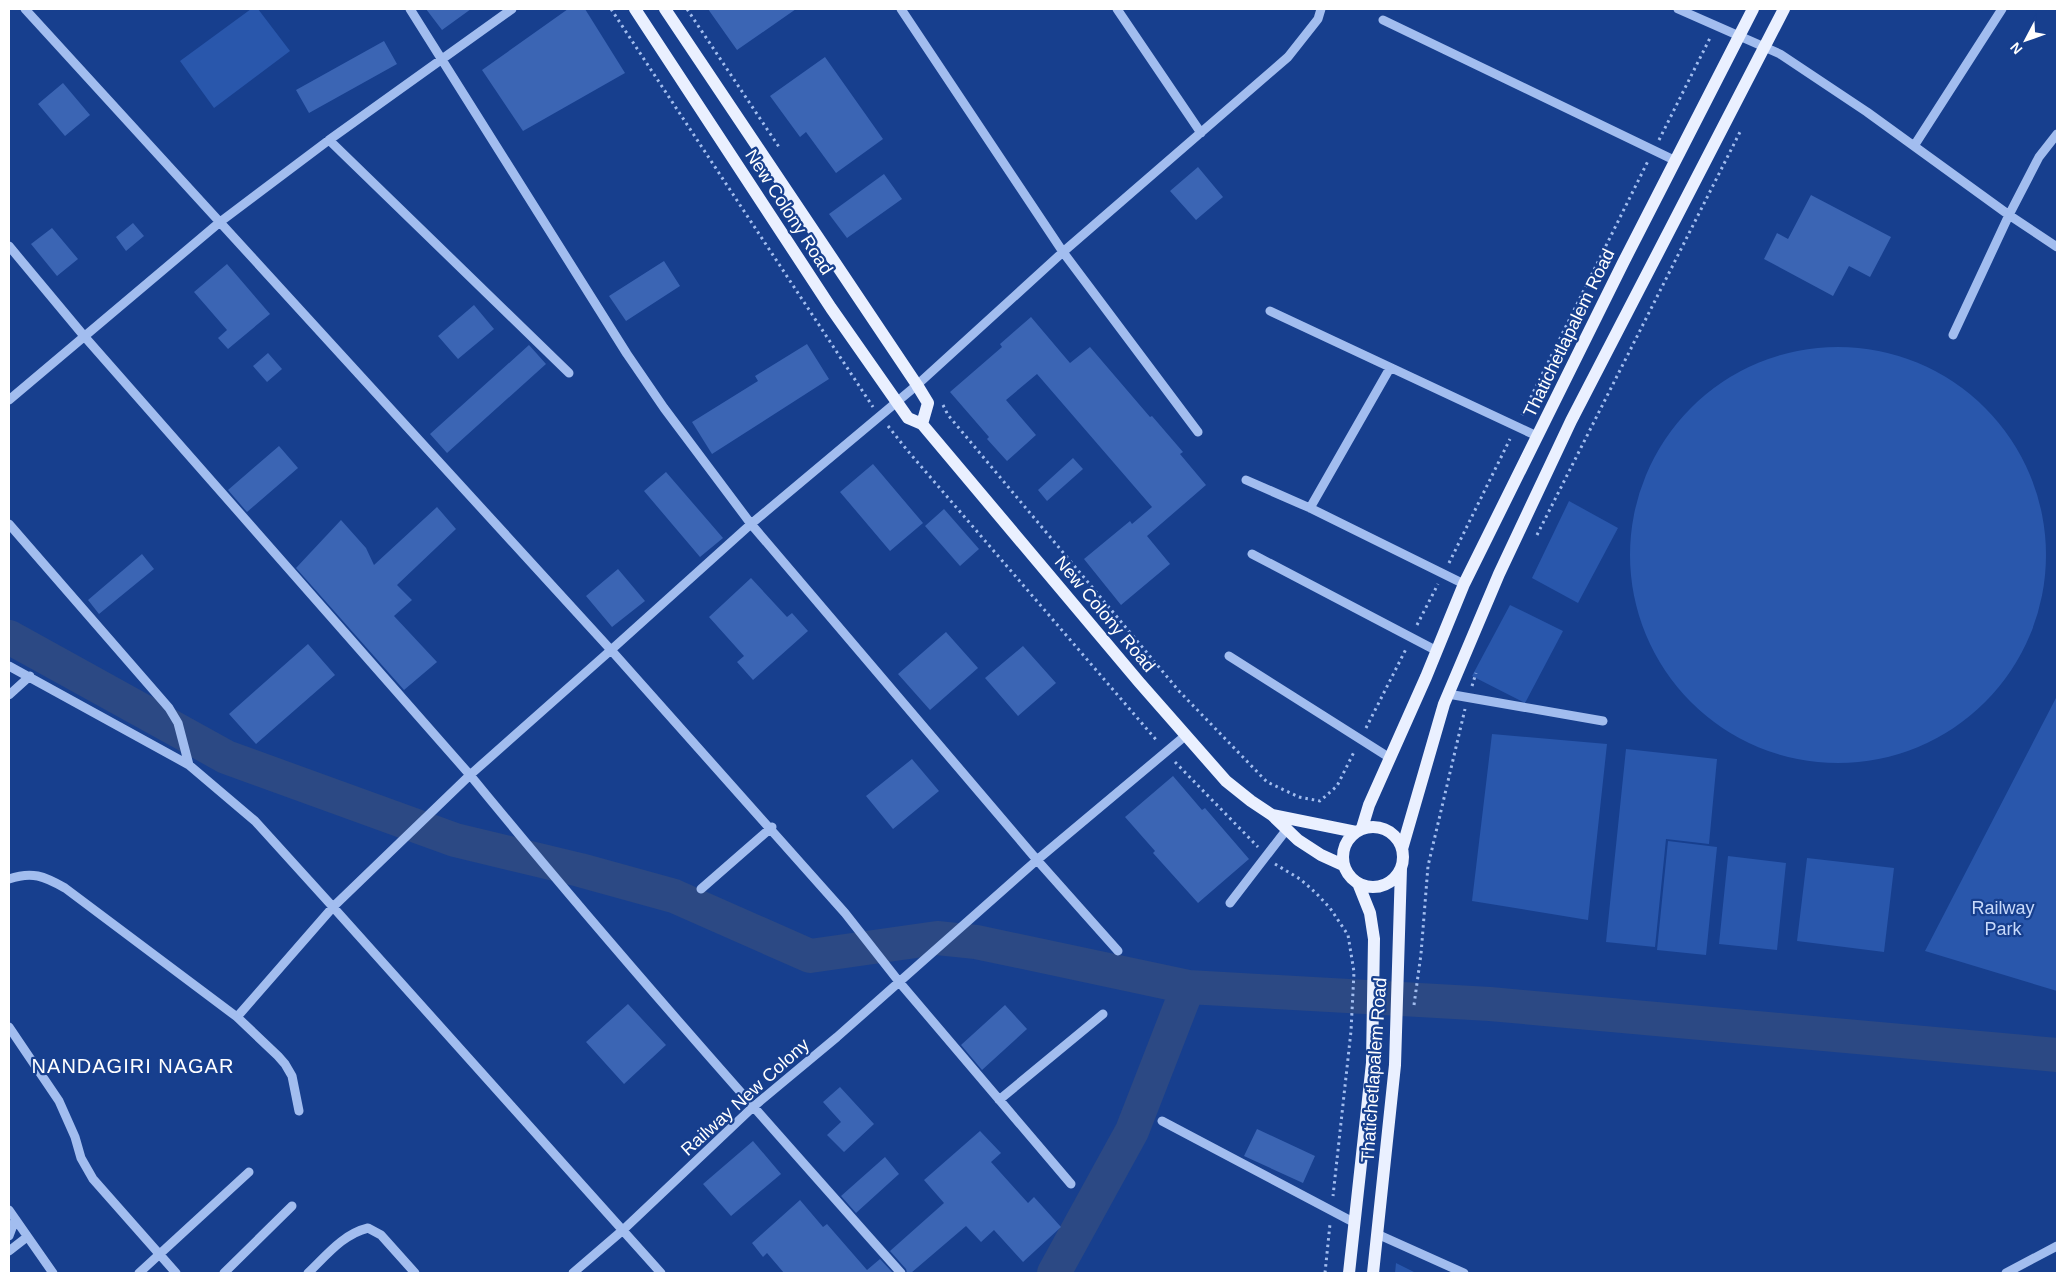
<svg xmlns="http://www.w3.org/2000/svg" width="2066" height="1282" font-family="Helvetica,sans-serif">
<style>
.green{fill:#2957ac}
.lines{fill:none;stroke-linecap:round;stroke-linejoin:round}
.river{stroke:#2c4984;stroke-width:34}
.building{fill:#3b65b4}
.path{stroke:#a2bdef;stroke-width:3;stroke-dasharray:2.5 4;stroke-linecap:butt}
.minor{stroke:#a2bdef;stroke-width:9}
.major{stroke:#eaf0ff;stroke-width:12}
.labels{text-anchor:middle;stroke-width:4.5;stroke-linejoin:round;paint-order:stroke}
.street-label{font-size:18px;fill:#fff;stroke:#173f8e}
.park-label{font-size:18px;fill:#c8dafb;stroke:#173f8e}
.quarter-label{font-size:20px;letter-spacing:1px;fill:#fff;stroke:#173f8e}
</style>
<rect width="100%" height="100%" fill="#173f8e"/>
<!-- green -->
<path class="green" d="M251,9H258L290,51L214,108L180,61Z
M1630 555a208 208 0 1 1 416 0a208 208 0 1 1-416 0Z
M1569,501L1618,528L1578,603L1532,578Z
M1510,605L1563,631L1525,703L1472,676Z
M2057,696V991L1925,951Z
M1492,734L1607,744L1588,920L1472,901Z
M1626,749L1717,759L1709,844L1666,839L1655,947L1606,942Z
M1668,841L1717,847L1706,955L1657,950Z
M1728,856L1786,863L1777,950L1719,944Z
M1807,858L1894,868L1884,952L1797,941Z
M1396,1263L1416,1273H1395Z"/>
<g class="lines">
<!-- river -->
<path class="river" d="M9,637L226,757L455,840L580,870L674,896L810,956L937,938L976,942L1188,987L1490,1004L2057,1055
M1054,1273L1132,1131L1188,987"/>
</g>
<!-- building -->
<path class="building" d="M426,9H471L442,30Z
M568,9H585L625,73L523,131L482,70Z
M708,9H796L737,50Z
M384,41L397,64L309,113L296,90Z
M825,57L883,139L836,173L806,132L800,137L770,96Z
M63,83L90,115L65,136L38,104Z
M1198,167L1223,197L1196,220L1170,191Z
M884,174L902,199L847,238L829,214Z
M1811,195L1891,237L1870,277L1849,266L1833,296L1764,259L1777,233L1788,239Z
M133,223L144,236L126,251L116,237Z
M52,228L78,259L57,276L31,244Z
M664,261L680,286L626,321L609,296Z
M227,264L270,314L228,349L218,338L227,330L194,292Z
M474,305L494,329L458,359L438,336Z
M1031,317L1070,363L1090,347L1150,417L1152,416L1183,452L1180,454L1206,485L1147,536L1170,564L1121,605L1084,559L1130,521L1132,524L1152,507L1037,374L1006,400L1036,435L1007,461L987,439L989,437L950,392L1002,347L1000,344Z
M807,344L829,379L712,454L692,422L758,381L755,376Z
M529,345L546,364L447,453L430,434Z
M268,353L282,369L267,382L253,366Z
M279,446L298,468L247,512L228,490Z
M1073,458L1083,469L1047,501L1038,490Z
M873,464L923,523L890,551L840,492Z
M666,472L723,538L700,557L644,491Z
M437,507L456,529L397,585L412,600L394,616L437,662L404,690L296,568L341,520L366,548L374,565Z
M944,509L979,549L960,566L925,526Z
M142,554L154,569L99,614L88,600Z
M618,569L645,601L612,627L586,596Z
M751,578L787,617L792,613L808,631L753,680L737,662L744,656L709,617Z
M946,632L978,668L930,710L898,674Z
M308,644L335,675L256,744L229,714Z
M1023,646L1056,683L1018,716L985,678Z
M912,759L939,791L893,829L866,796Z
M1173,776L1202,810L1205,808L1249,859L1198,903L1153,853L1155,851L1125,817Z
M628,1004L666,1045L624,1084L586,1042Z
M1005,1005L1027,1029L982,1070L961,1045Z
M840,1087L874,1124L844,1152L827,1135L841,1122L823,1102Z
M1257,1129L1315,1156L1303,1183L1244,1156Z
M980,1131L1001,1153L991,1162L1028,1203L1034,1197L1061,1227L1023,1262L994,1230L981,1242L966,1226L911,1273H907L906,1269L890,1251L944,1203L924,1180Z
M753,1141L781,1174L731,1216L703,1184Z
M885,1157L899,1174L856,1213L841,1196Z
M800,1200L823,1227L827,1224L867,1270L880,1259L893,1273H784L767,1253L763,1257L752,1243Z"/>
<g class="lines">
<!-- path -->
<path class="path" d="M611,9L873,407
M687,9L779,147
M1659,140L1710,38
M943,405L948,415L1179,691L1267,782L1299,797L1320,801L1337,786L1354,752
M1522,415L1648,161
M888,426L907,450L1158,742
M1537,535L1741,130
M1449,563L1510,439
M1417,625L1438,584
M1472,686L1476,673
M1366,728L1406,649
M1175,762L1258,847
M1275,864L1300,879L1316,893L1330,908L1348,935L1354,972L1351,1031L1333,1196
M1414,1005L1421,954L1428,866L1465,709
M1325,1273L1330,1224"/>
<!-- minor -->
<path class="minor" d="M410,9L627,354L664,408L751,524L1037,860L1118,951
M901,9L1063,252L917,385L751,524L611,650L845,913L900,983L1071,1184
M1117,9L1201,133
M1678,9L1780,54L1867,112L2009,215L2057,247
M1383,20L1676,161
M329,140L569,373
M1914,146L2002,9
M9,246L84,336L470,775L611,650L25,9
M1270,311L1537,436
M1953,335L2009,215L2039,157L2057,134
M9,400L220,222L329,140L512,9
M1198,432L1063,252L1288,57L1318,19L1321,9
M1246,480L1310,508L1464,584
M1310,508L1390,368
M9,524L169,708L178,723L189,765
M1252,554L1437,651
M1229,656L1390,758
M9,666L189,765L255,821L333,907L237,1017
M1448,694L1603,721
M9,695L30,676
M9,879C32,871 44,876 65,888L237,1017L278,1056L285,1064L292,1076L299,1111
M701,889L772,827
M1230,903L1287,829
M9,1027L59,1101L75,1137L81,1158L93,1179L176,1273
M999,1100L1103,1014
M1162,1121L1355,1223
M9,1210L53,1273
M1377,1234L1464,1273
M9,1236L15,1220
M9,1251L27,1237
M139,1273L249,1172
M224,1273L292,1206
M308,1273C326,1256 343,1234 368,1228L381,1235L415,1273
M573,1273L623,1230L753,1107L837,1037L1037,860L1185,736
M661,1273L333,907L470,775C609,945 755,1109 901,1273
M2006,1273L2057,1246"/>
<!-- major -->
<path class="major" d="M635,9L831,308L908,418L922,424L1139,682L1226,781L1251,801L1272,815L1298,840L1321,855L1343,865
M665,9L917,385L928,403L922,424
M1272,815L1356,832
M1343 857a30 30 0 1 1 60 0a30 30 0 1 1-60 0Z
M1362,828L1369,805L1426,677L1464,584L1623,263L1753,9
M1402,849L1444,704L1499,574L1571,421L1784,9
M1349,1273L1372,1063L1374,939L1370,913L1358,883
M1373,1273L1395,1065L1401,868"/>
</g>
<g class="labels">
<!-- street labels -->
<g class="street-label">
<text transform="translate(789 212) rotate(57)" y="6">New Colony Road</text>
<text transform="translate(1569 333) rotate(-64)" y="6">Thatichetlapalem Road</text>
<text transform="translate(1105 614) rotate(50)" y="6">New Colony Road</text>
<text transform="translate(1374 1070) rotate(-86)" y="6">Thatichetlapalem Road</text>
<text transform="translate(745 1097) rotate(-42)" y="6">Railway New Colony</text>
</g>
<!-- park labels -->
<g class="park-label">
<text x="2003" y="914">Railway<tspan x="2003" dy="21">Park</tspan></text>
</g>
<!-- quarter labels -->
<g class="quarter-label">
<text x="133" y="1073">NANDAGIRI NAGAR</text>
</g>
</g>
<!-- border -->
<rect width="2066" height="1282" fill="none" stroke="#ffffff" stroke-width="20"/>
<!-- north arrow -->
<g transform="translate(2026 40) rotate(229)" stroke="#173f8e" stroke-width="4" paint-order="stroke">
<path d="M0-4L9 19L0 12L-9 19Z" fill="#ffffff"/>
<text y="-8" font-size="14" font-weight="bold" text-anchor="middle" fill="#ffffff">N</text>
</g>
</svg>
